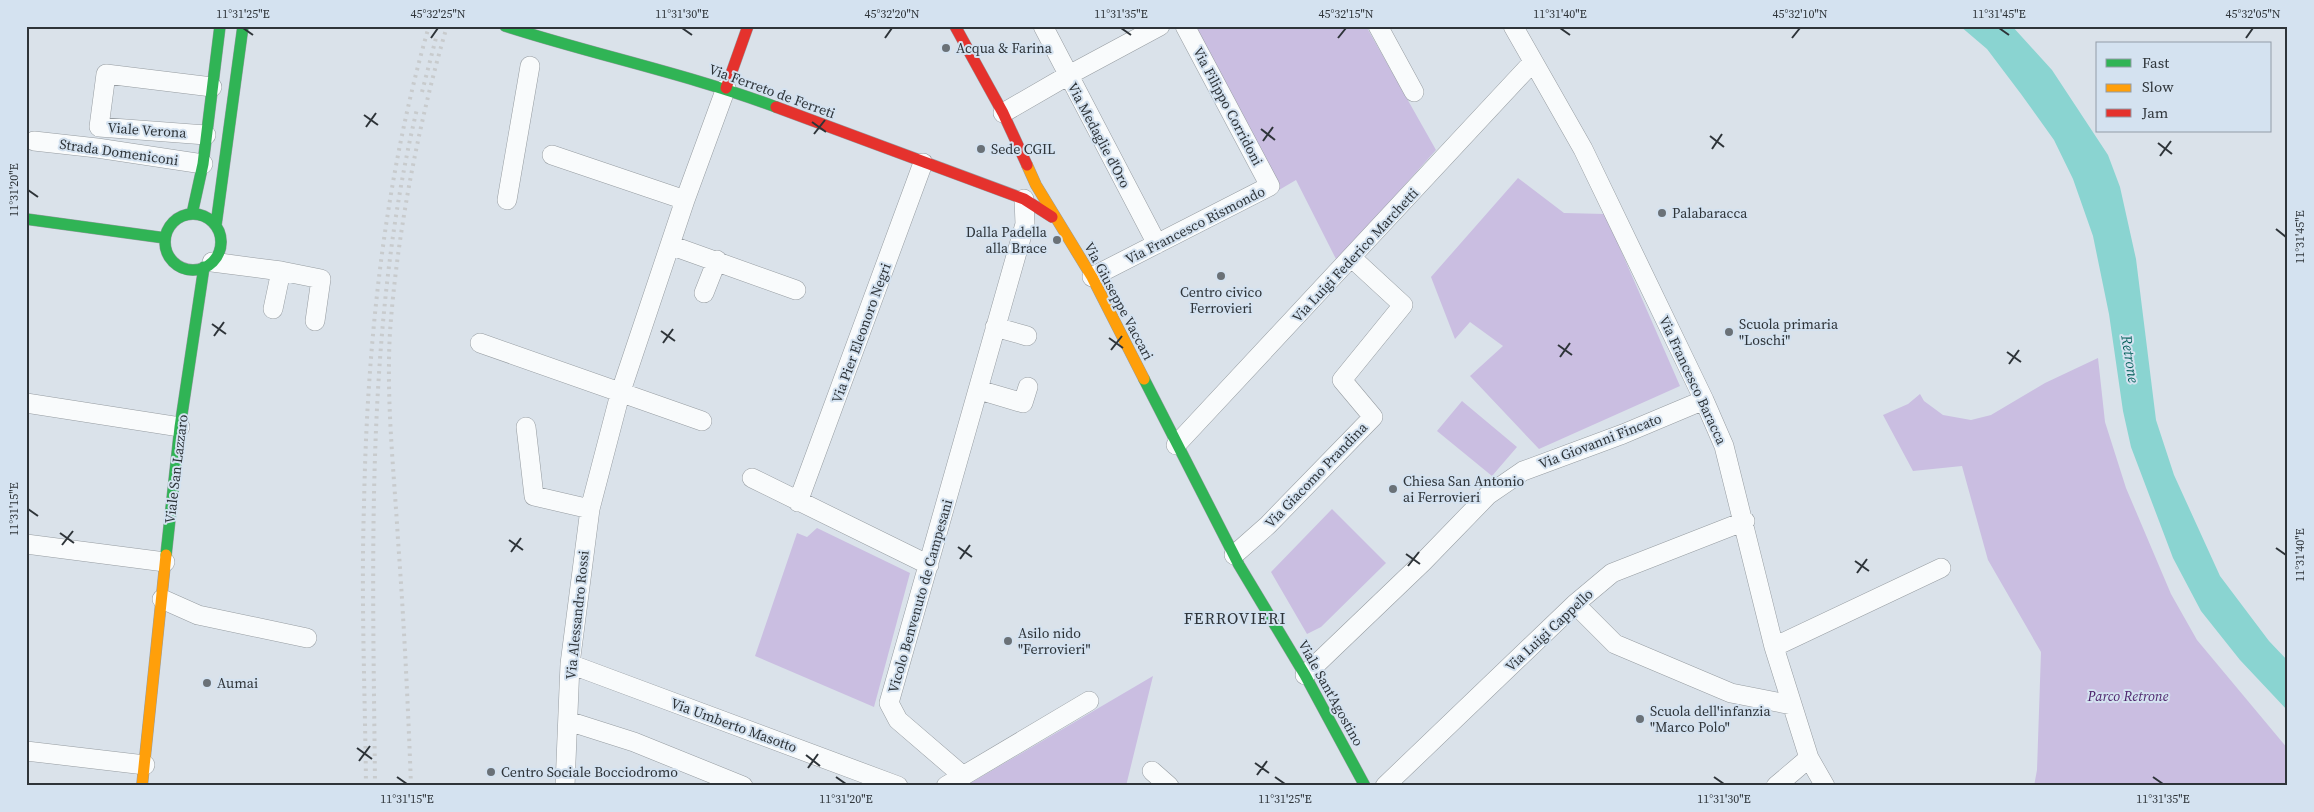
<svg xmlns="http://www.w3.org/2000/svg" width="2314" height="812" font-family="'Source Serif 4',serif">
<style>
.green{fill:#cabee1}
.water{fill:#8ad4d1}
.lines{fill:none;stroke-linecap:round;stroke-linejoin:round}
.street-casing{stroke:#969ca1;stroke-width:20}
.fast-casing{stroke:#969ca1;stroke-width:12}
.slow-casing{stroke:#969ca1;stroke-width:12}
.jam-casing{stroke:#969ca1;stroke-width:12}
.street{stroke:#f9fbfc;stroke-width:19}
.fast{stroke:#30b455;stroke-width:11}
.slow{stroke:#ff9f0a;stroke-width:11}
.jam{stroke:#e5322d;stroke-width:11}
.rail{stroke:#c8cbcd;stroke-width:4;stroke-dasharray:2.5 5;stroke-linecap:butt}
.ticks{fill:none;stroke:#2e3439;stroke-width:2}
.poi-dot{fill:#6a7177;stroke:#d4e2f0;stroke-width:2}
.labels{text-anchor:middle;stroke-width:4;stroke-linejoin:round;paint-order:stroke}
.poi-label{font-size:14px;fill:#2e3439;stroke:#d4e2f0;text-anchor:start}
.street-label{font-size:14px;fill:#2e3439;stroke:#d4e2f0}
.park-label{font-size:14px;font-style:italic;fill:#491e68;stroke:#d4e2f0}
.water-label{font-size:15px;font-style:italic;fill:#08625d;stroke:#d4e2f0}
.quarter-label{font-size:16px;letter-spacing:1px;fill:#2e3439;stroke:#d4e2f0}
.neatline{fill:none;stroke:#2e3439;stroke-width:2}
.ticks-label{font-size:12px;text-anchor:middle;fill:#2e3439}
</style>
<rect width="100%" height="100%" fill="#dae2ea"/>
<!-- green -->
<path class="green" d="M1191,26H1366L1436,150L1337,261L1296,180L1279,190Z
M1518,178L1564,213L1605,214L1680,386L1539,449L1470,376L1503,346L1470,322L1455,339L1431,277Z
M2098,358L2105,422L2126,488L2171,594L2197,640L2288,749V786H2034L2037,770L2041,652L1988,560L1962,466L1913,471L1883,415L1908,404L1920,394L1924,401L1943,415L1971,420L1991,415L2045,383Z
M1462,401L1517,447L1492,476L1437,431Z
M1332,509L1386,563L1321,627L1307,634L1271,572Z
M817,528L910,573L874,707L755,656L797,533L807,537Z
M1153,676L1126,786L969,784Z"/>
<!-- water -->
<path class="water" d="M1960,26H2012L2052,70L2108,155L2120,187L2136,259L2156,420L2174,475L2220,576L2269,641L2288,661V711L2240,660L2201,611L2173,558L2131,447L2123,411L2109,314L2093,236L2073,179L2054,140L2021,94L1987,49Z"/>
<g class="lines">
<defs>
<path id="street" d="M1043,26L1157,244
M1378,26L1414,92
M1513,26L1583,149L1704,400L1724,446L1774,647L1809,758L1825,786
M1003,113L1067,76L1160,26
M206,135L99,127L106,74L212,87
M34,141L97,148L203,164
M552,155L685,200
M507,200L530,66
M670,245L796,290
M212,262L281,271L321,279L315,321
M1092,277L1270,186L1185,26
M704,293L717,260
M273,309L281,271
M995,327L1027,336
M480,343L702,421
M979,390L1023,403L1028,387
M26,403L180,427
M526,427L534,496L590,509
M1176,445L1532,63
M752,478L929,565
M798,502L923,163
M26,544L165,562
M1234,555L1268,525L1373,417L1342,380L1403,305L1352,258
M162,599L198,615L307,638
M1575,604L1615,644L1731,693L1792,705
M1774,647L1941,568
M570,664L898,786
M1305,675L1423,562L1488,495L1523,471L1623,434L1704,400
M568,721L634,742L743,786
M26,751L145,765
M1152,771L1169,786
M962,775L898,720L889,703L1025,224L1024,199
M565,786L570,664L590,509L620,394L685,200L726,88
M946,786L1089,701
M1385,786L1575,604L1612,573L1745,521
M1776,786L1809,758"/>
<path id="fast" d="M505,26C595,55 688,74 776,107
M192,214L203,164L220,26
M165 242a28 28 0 1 1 56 0a28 28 0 1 1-56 0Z
M26,219L165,238
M216,225L243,26
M1144,379L1239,565L1305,675L1365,786
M166,555L180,427L204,267"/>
<path id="slow" d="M1027,165L1036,185L1092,277L1144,379
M142,786L166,555"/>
<path id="jam" d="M955,26L1003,113L1027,165
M726,88L748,26
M776,107L1024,199L1052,217"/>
</defs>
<!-- street casing -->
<use href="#street" class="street-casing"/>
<!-- fast casing -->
<use href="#fast" class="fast-casing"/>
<!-- slow casing -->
<use href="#slow" class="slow-casing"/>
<!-- jam casing -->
<use href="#jam" class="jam-casing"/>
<!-- street -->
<use href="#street" class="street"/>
<!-- fast -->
<use href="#fast" class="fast"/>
<!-- slow -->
<use href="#slow" class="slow"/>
<!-- jam -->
<use href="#jam" class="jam"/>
<!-- rail -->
<path class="rail" d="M422,92L437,34
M366,786C365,692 361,598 364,505C367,344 384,181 429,26
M375,786C373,560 364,330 417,109
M411,786C408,704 404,622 398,540C394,471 386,401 390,332C397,233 419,121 447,26"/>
</g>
<!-- ticks -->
<path class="ticks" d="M243,28L253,35M682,28L692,35M1121,28L1131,35M1560,28L1570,35M1999,28L2009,35M431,38L438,28M885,38L892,28M1338,38L1346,28M1792,38L1800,28M2246,38L2253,28M364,115L378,125M812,122L826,132M366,127L376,113M1261,129L1275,140M814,134L825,120M1710,136L1724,147M1263,141L1273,127M2158,143L2172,154M1712,149L1722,134M2160,156L2171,141M28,190L38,197M2276,229L2286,237M212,324L226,334M661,331L675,341M214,336L224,322M1109,338L1123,348M663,343L673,329M1558,345L1572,355M1111,350L1122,336M2007,352L2021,362M1560,357L1570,343M2009,364L2019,350M28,509L38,516M60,533L74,543M509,540L523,550M62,545L73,531M958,547L972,557M2276,548L2286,555M511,552L521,538M1406,554L1420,564M960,559L970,545M1855,561L1869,571M1408,566L1419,552M1857,573L1867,559M357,748L372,759M806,755L820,766M359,761L370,746M1255,763L1269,773M808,768L818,754M1257,775L1267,761M397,777L407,784M836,777L846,784M1275,777L1285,784M1714,777L1724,784M2153,777L2163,784"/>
<!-- markers -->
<g class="poi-dot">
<circle cx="946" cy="48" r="5"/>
<circle cx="981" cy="149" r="5"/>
<circle cx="1662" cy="213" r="5"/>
<circle cx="1057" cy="240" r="5"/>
<circle cx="1221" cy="276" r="5"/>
<circle cx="1729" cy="332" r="5"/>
<circle cx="1393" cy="489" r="5"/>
<circle cx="1008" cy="641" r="5"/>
<circle cx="207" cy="683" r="5"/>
<circle cx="1640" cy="719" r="5"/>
<circle cx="491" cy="772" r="5"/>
</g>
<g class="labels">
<!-- poi labels -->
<g class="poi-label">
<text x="956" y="53">Acqua &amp; Farina</text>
<text x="991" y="154">Sede CGIL</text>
<text x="1672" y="218">Palabaracca</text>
<text x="1047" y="237" text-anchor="end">Dalla Padella<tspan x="1047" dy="16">alla Brace</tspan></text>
<text x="1221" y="297" text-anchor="middle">Centro civico<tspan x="1221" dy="16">Ferrovieri</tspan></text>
<text x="1739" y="329">Scuola primaria<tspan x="1739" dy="16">"Loschi"</tspan></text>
<text x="1403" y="486">Chiesa San Antonio<tspan x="1403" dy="16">ai Ferrovieri</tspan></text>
<text x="1018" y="638">Asilo nido<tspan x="1018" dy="16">"Ferrovieri"</tspan></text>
<text x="217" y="688">Aumai</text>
<text x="1650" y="716">Scuola dell'infanzia<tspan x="1650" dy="16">"Marco Polo"</tspan></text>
<text x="501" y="777">Centro Sociale Bocciodromo</text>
</g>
<!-- street labels -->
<g class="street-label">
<text transform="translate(772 91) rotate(20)" y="5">Via Ferreto de Ferreti</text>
<text transform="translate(1228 106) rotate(62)" y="5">Via Filippo Corridoni</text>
<text transform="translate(147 130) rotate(4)" y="5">Viale Verona</text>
<text transform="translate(1099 135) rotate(62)" y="5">Via Medaglie d'Oro</text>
<text transform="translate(119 152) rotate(8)" y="5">Strada Domeniconi</text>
<text transform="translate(1195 225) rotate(-27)" y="5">Via Francesco Rismondo</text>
<text transform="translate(1355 255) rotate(-47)" y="5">Via Luigi Federico Marchetti</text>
<text transform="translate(1119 301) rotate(62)" y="5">Via Giuseppe Vaccari</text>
<text transform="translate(861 333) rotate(-70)" y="5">Via Pier Eleonoro Negri</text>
<text transform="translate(1693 380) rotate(65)" y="5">Via Francesco Baracca</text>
<text transform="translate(1600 441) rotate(-21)" y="5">Via Giovanni Fincato</text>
<text transform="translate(176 469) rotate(-83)" y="5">Viale San Lazzaro</text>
<text transform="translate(1316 475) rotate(-46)" y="5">Via Giacomo Prandina</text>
<text transform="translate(920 596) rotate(-74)" y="5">Vicolo Benvenuto de Campesani</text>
<text transform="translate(577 615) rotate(-84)" y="5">Via Alessandro Rossi</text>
<text transform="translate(1549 630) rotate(-43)" y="5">Via Luigi Cappello</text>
<text transform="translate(1331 693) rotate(61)" y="5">Viale Sant'Agostino</text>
<text transform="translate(734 725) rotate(20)" y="5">Via Umberto Masotto</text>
</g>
<!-- park labels -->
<g class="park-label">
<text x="2128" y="701">Parco Retrone</text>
</g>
<!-- water labels -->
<g class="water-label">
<text transform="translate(2130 359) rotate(81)" y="5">Retrone</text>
</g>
<!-- quarter labels -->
<g class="quarter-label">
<text x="1235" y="624">FERROVIERI</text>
</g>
</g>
<!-- border -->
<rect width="2314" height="812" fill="none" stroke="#d4e2f0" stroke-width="55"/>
<!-- legend -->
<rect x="2096" y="42" width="175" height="90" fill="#d4e2f0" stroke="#929ca7"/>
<rect x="2106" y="59" width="25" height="8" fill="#30b455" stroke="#929ca7"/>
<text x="2142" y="68" font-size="15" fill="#2e3439">Fast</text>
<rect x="2106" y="84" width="25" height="8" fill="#ff9f0a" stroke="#929ca7"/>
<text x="2142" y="92" font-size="15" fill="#2e3439">Slow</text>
<rect x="2106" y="109" width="25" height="8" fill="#e5322d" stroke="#929ca7"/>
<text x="2142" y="118" font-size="15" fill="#2e3439">Jam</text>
<rect x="28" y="28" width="2258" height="756" class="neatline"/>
<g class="ticks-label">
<text x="243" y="18">11°31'25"E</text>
<text x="438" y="18">45°32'25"N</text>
<text x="682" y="18">11°31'30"E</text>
<text x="892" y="18">45°32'20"N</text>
<text x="1121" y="18">11°31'35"E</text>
<text x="1346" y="18">45°32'15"N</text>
<text x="1560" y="18">11°31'40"E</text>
<text x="1800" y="18">45°32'10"N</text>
<text x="1999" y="18">11°31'45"E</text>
<text x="2253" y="18">45°32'05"N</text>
<text transform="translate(14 190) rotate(-90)" y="4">11°31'20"E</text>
<text transform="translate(2300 237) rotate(-90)" y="4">11°31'45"E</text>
<text transform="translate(14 509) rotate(-90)" y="4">11°31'15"E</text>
<text transform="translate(2300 555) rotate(-90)" y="4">11°31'40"E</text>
<text x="407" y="803">11°31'15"E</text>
<text x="846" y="803">11°31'20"E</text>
<text x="1285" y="803">11°31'25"E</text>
<text x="1724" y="803">11°31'30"E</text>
<text x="2163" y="803">11°31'35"E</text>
</g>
</svg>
